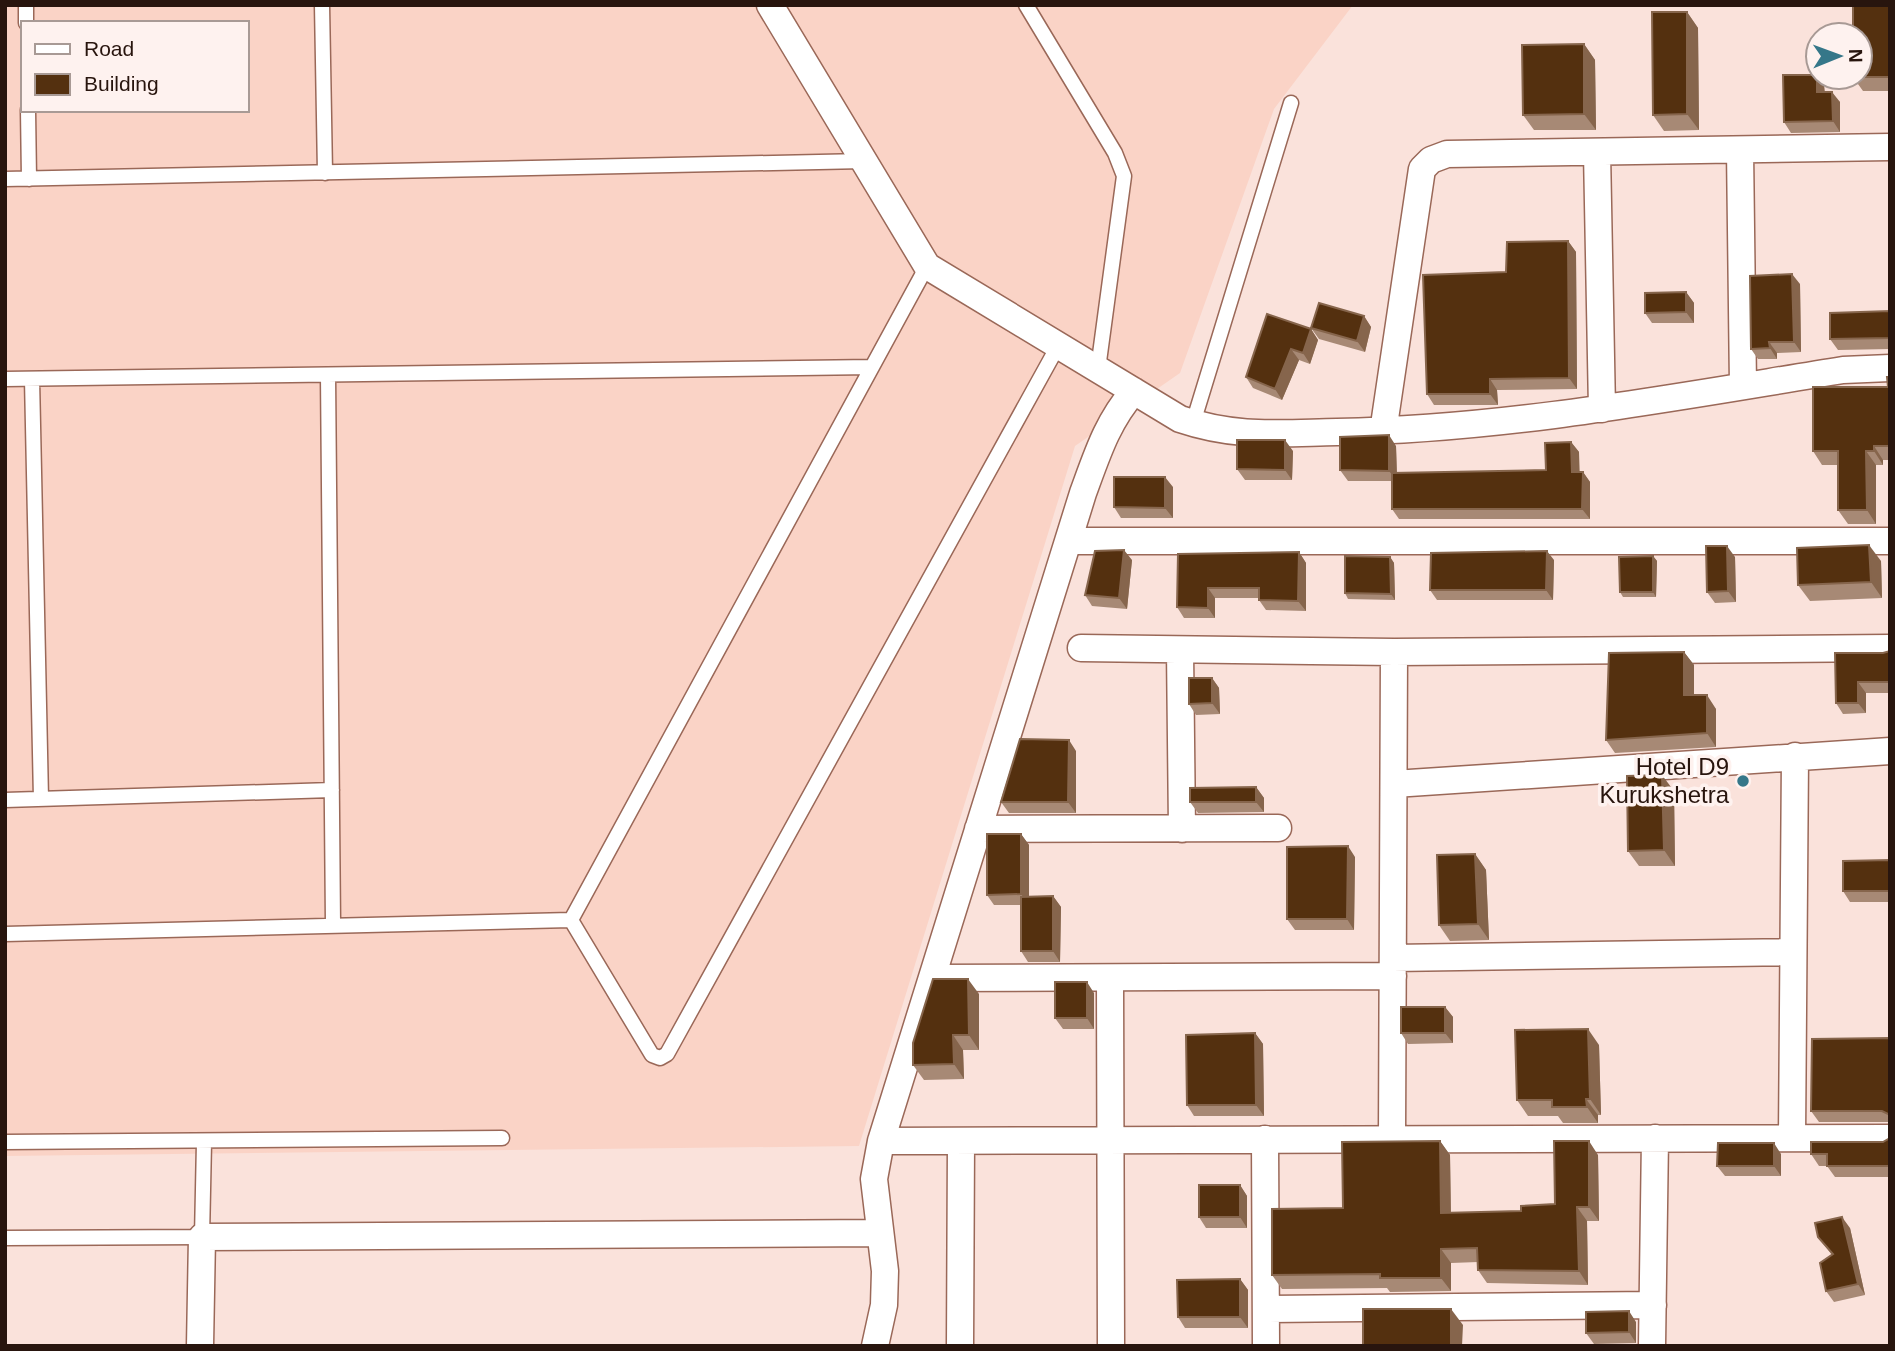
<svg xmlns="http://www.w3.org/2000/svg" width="1895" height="1351" font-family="Arial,sans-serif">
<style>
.built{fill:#fad3c6;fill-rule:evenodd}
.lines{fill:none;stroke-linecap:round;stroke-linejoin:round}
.service-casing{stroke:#9a6858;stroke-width:17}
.minor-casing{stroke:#9a6858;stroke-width:29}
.service{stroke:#fff;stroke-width:14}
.minor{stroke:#fff;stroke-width:26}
.wall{fill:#a78975}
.shaded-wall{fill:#86654c}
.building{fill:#54300f;stroke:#86654c;stroke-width:2}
.poi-dot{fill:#357789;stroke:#fef2ef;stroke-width:2.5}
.labels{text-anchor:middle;stroke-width:7;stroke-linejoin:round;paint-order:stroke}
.poi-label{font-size:24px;fill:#28150e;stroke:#fef2ef;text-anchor:end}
</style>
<rect width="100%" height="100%" fill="#fae2db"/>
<!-- built -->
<path class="built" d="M5,5H1353L1274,109L1180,373L1075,446L859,1146L5,1156ZM23,23H247V110H23Z"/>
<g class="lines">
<defs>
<path id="service" d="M26,5V23
M322,5L325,173
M1026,5L1115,153L1124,176L1098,369
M28,110L29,179
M5,179L864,161
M328,375L333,924
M5,379L872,367
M32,379L41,799
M1193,423L1291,103
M5,800L332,790
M571,920L652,1055L660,1058L667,1054L1058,346
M5,934L571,920L927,266
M5,1142L502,1138
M5,1238L202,1237L204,1142"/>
<path id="minor" d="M770,5L927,266L1180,419C1236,438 1279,433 1337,432C1508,429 1675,397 1843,370L1890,368
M1740,150L1743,386
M1597,152L1602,409
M1383,432L1422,169L1431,160L1447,154L1890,147
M1069,541H1890
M1081,648L1394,652L1890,648
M1180,650L1182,829
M1394,784L1890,751
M978,829L1278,828
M1393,958L1793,952
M933,978L1393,976
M1110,979L1111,1346
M1392,1138L1394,652
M1792,1138L1795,756
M1265,1139L1266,1346
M881,1141L1890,1138
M1266,1309L1653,1305
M200,1346L202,1237L880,1233
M875,1346L884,1305L885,1271L874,1179L881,1141L1083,493C1097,455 1107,422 1134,391
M960,1346L961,1141
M1652,1346L1655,1138"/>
</defs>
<!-- service casing -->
<use href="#service" class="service-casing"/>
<!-- minor casing -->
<use href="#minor" class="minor-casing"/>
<!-- service -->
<use href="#service" class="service"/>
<!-- minor -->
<use href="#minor" class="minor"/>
</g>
<!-- wall -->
<path class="wall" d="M1890,5V91H1863L1853,77Z
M1687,12L1698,28L1699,130L1664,131L1653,115Z
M1584,44L1595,60L1596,130H1534L1523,115Z
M1824,85L1825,92L1840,102V132L1791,133L1784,122Z
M1568,241L1576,252L1577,389L1497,390L1498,405H1434L1427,394L1506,272Z
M1800,284L1801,352L1777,353V359H1758L1751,349Z
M1686,292L1694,303V323H1652L1645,313Z
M1890,311V349L1838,350L1830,339Z
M1364,316L1371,327L1365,352L1319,339L1311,328Z
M1311,329L1318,340L1310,364L1299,360L1282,400L1253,388L1246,377Z
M1890,377V460H1883V465H1876V524H1848L1838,510V465H1822L1813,451L1888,387Z
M1571,442L1579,452V472H1583L1590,482V519H1399L1392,509V481H1348L1340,470L1396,446L1397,473L1546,470Z
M1293,451L1292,480H1245L1237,469Z
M1173,487V518H1121L1114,507Z
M1299,552L1306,563V611L1266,610L1259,600V598H1215V618H1184L1177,607L1178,554Z
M1653,556L1657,561L1656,597H1623L1620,592Z
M1390,557L1394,563L1395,600L1348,599L1345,593Z
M1735,557L1736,602L1715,603L1707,592Z
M1132,560L1127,609L1092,606L1085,595Z
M1554,560L1553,600H1437L1430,590Z
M1881,561L1882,598L1810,601L1798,585Z
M1890,651V693H1866V713L1843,714L1836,703L1883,653Z
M1684,652L1694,665V695L1716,709V747L1615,753L1606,740Z
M1212,678L1219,688L1220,714L1196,715L1189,704Z
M1076,751V813H1009L1001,802Z
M1256,787L1264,798V812L1198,813L1190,802Z
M1674,791L1675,866H1639L1628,851Z
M1021,834L1029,845V896H1053L1061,907L1060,962H1028L1021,951V905H994L987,895Z
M1475,854L1486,870L1489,940L1450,941L1439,925Z
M1355,857L1354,930H1295L1287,919Z
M1890,860V902H1850L1843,891Z
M1094,993V1029H1063L1055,1018Z
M979,994V1050H963L964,1079L924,1080L913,1065Z
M1445,1007L1453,1017V1043L1408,1044L1401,1033Z
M1255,1033L1263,1044L1264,1116H1194L1187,1105Z
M1890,1038V1122H1819L1811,1111Z
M1599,1045L1601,1115H1598V1123H1563L1558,1116H1528L1517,1100Z
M1890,1138V1177H1835L1827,1166H1819L1811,1154L1883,1142Z
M1440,1141L1450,1155L1451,1213L1521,1211L1555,1204L1598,1155L1599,1221H1587L1588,1285L1487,1283L1478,1270V1262L1451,1263V1291L1390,1292L1387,1288L1282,1289L1272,1275L1343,1208Z
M1781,1154V1176H1725L1717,1166Z
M1240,1185L1247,1196V1228H1206L1199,1217Z
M1850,1228L1865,1295L1834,1302L1826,1291L1832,1255L1818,1237Z
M1240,1279L1248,1290V1328H1185L1178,1317Z
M1636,1322V1343L1594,1344L1586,1333Z"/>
<!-- shaded-wall -->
<path class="shaded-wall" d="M1687,12L1698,28L1699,130L1687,114Z
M1584,44L1595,60L1596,130L1584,114Z
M1817,75L1824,85L1825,103L1817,92Z
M1832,92L1840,102V132L1833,121Z
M1568,241L1576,252L1577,389L1569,378Z
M1792,274L1800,284L1801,352L1794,342Z
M1686,292L1694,303V323L1686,312Z
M1364,316L1371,327L1365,352L1357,341Z
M1311,329L1318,340L1310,364L1303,353Z
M1769,342L1777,353V359L1770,348Z
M1291,349L1299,360L1282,400L1275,389Z
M1490,379L1497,390L1498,405L1490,394Z
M1389,435L1396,446L1397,481L1389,471Z
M1285,440L1293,451L1292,480L1285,470Z
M1571,442L1579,452L1580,482L1572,472Z
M1874,446L1883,460V465L1874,451Z
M1866,451L1876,465V524L1867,510Z
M1583,472L1590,482V519L1582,509Z
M1165,477L1173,487V518L1165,508Z
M1869,545L1881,561L1882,598L1871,582Z
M1727,546L1735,557L1736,602L1728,591Z
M1124,550L1132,560L1127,609L1119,598Z
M1547,551L1554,560L1553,600L1546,590Z
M1299,552L1306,563V611L1298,601Z
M1653,556L1657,561L1656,597L1653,592Z
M1390,557L1394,563L1395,600L1391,594Z
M1208,588L1215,598V618L1208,608Z
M1684,652L1694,665V709L1684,695Z
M1212,678L1219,688L1220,714L1212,703Z
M1858,682L1866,693V713L1858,703Z
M1707,695L1716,709V747L1707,733Z
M1069,740L1076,751V813L1068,802Z
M1662,775L1674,791L1675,866L1664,850Z
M1256,787L1264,798V812L1256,802Z
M1021,834L1029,845V905L1021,894Z
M1348,846L1355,857L1354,930L1347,919Z
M1475,854L1486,870L1489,940L1478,924Z
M1053,896L1061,907L1060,962L1053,951Z
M968,979L979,994V1050L969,1035Z
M1087,982L1094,993V1029L1087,1018Z
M1445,1007L1453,1017V1043L1445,1033Z
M1588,1029L1599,1045L1601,1115L1590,1099Z
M1255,1033L1263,1044L1264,1116L1256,1105Z
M953,1035L963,1050L964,1079L954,1064Z
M1586,1099L1598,1115V1123L1587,1107Z
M1440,1141L1450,1155L1451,1227L1441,1213Z
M1589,1141L1598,1155L1599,1221L1589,1207Z
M1774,1143L1781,1154V1176L1774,1166Z
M1240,1185L1247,1196V1228L1240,1217Z
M1577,1207L1587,1221L1588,1285L1579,1271Z
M1842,1217L1850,1228L1865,1295L1858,1284Z
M1441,1249L1451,1263V1291L1441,1278Z
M1240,1279L1248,1290V1328L1240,1317Z
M1451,1309L1463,1325L1462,1346H1451Z
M1629,1311L1636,1322V1343L1629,1332Z"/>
<!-- building -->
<path class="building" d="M1853,5H1890V77H1853H1860V35H1853Z
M1652,12H1687V114L1653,115Z
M1584,44V114L1523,115L1522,45Z
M1783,75H1817V92H1832L1833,121L1784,122Z
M1568,241L1569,378L1490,379V394H1427L1423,275L1506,272L1507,242Z
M1792,274L1794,342H1769L1770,348L1751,349L1750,276Z
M1686,292V312L1645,313V293Z
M1319,303L1364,316L1357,341L1311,328Z
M1890,311V338L1830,339V313Z
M1267,314L1311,329L1303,353L1291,349L1275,389L1246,377Z
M1887,377H1890V446H1874V451H1866L1867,510H1838V451H1813V387H1888Z
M1389,435V471L1340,470V437Z
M1237,440H1285V470L1237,469Z
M1571,442L1572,472H1583L1582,509H1392V473L1546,470L1545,443Z
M1114,477H1165V508L1114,507Z
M1869,545L1871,582L1798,585L1797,548Z
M1706,546H1727L1728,591L1707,592Z
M1124,550L1119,598L1085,595L1095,551Z
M1547,551L1546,590H1430L1431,553Z
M1299,552L1298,601L1259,600V588H1208V608L1177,607L1178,554Z
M1345,556L1390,557L1391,594L1345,593Z
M1653,556V592H1620L1619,557Z
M1890,651V682H1858V703H1836L1835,653H1883Z
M1684,652V695H1707V733L1606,740L1609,653Z
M1189,678H1212V703L1189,704Z
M1020,739L1069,740L1068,802H1001Z
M1662,775L1664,850L1628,851L1627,776Z
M1256,787V802H1190V788Z
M987,834H1021V894L987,895Z
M1348,846L1347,919H1287V847Z
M1475,854L1478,924L1439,925L1437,855Z
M1890,860V891H1843V861Z
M1053,896V951H1021V897Z
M933,979H968L969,1035H953L954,1064L913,1065V1043Z
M1055,982H1087V1018H1055Z
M1401,1007H1445V1033H1401Z
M1588,1029L1590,1099H1586L1587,1107H1552V1100H1517L1515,1030Z
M1255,1033L1256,1105H1187L1186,1035Z
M1890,1038V1115L1882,1111H1811L1812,1039Z
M1890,1138V1166H1827V1154H1811V1142H1883Z
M1440,1141L1441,1213L1521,1211V1206L1555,1204L1554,1141H1589V1207H1577L1579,1271L1478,1270L1477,1248L1441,1249V1278H1380V1274L1272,1275V1209L1343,1208L1342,1142Z
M1718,1143H1774V1166H1717Z
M1199,1185H1240V1217H1199Z
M1842,1217L1858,1284L1826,1291L1820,1263L1833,1254L1818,1237L1815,1223Z
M1240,1279V1317H1178L1177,1280Z
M1363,1309H1451V1346H1363Z
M1629,1311V1332L1586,1333V1312Z"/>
<!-- markers -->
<circle class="poi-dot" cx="1743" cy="781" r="7"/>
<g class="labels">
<!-- poi labels -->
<g class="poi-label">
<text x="1729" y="775">Hotel D9<tspan x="1729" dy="28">Kurukshetra</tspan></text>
</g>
</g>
<!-- border -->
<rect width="1895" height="1351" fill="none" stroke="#28150e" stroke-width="14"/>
<!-- legend -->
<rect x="21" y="21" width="228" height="91" fill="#fef2ef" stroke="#a89a95" stroke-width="2"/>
<rect x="35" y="44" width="35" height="10" fill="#ffffff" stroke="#a89a95" stroke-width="2"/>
<text x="84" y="56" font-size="21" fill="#28150e">Road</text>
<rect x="35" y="74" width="35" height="21" fill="#54300f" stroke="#a89a95" stroke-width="2"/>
<text x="84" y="91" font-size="21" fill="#28150e">Building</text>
<!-- north arrow -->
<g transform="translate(1839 56) rotate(89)"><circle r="33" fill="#fef2ef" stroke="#a89a95" stroke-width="2"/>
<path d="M0-5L12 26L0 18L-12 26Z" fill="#357789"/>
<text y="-10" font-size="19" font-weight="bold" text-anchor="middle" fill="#28150e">N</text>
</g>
</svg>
